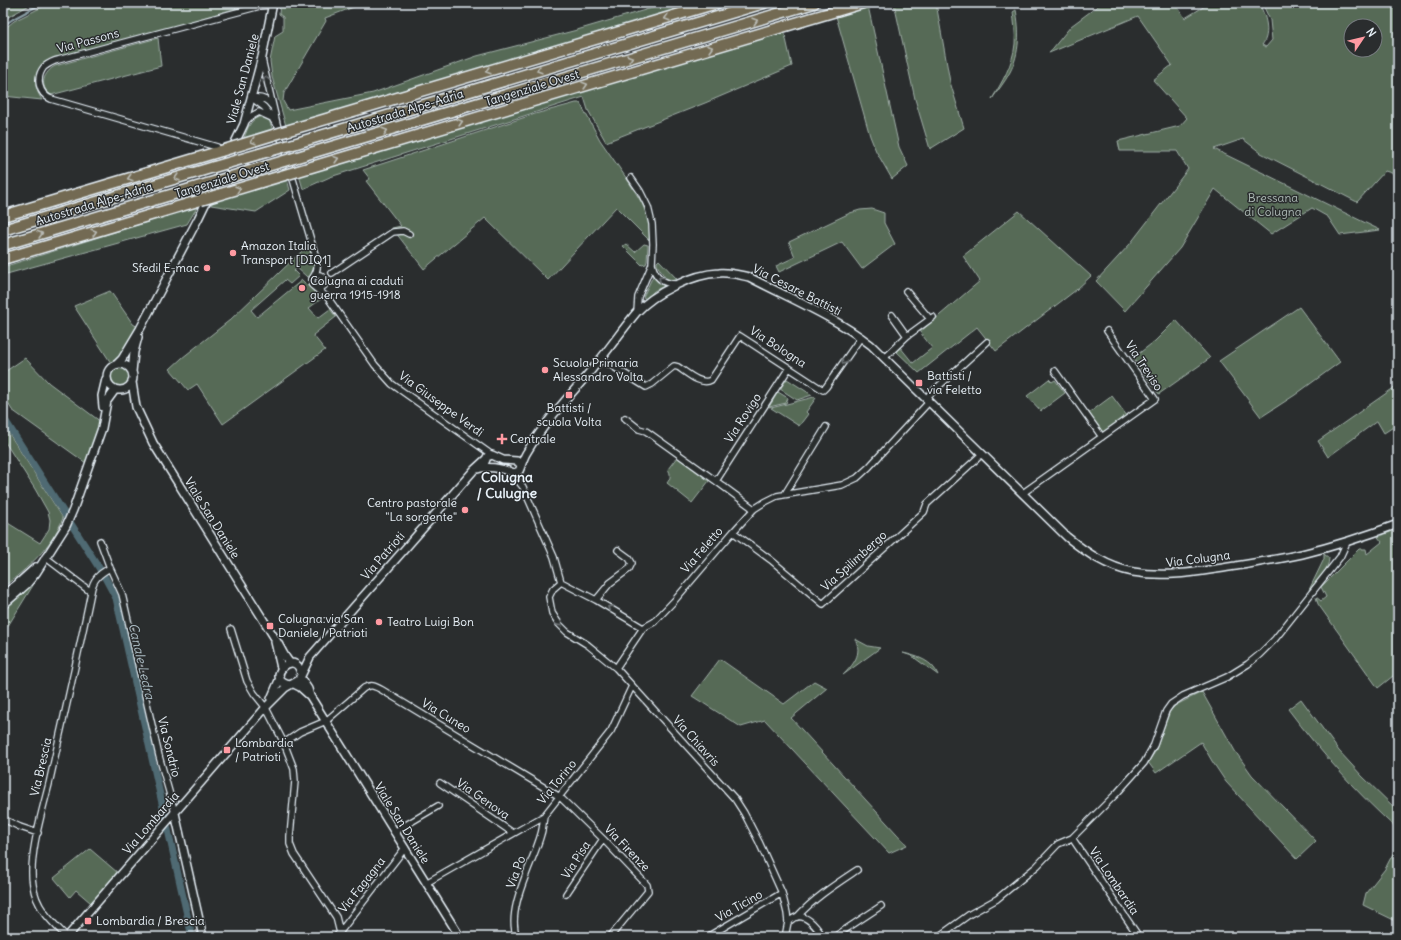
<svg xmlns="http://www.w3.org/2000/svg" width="1401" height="940" font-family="Delius,sans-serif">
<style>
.green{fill:#566a56;stroke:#9faea7;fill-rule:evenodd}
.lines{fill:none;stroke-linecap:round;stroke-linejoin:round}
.stream{stroke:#8ca0a8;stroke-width:2}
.canal{stroke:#4f6a73;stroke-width:7}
.street-casing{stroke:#e8f1f8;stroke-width:8}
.secondary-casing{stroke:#e8f1f8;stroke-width:10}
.highway-casing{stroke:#e8f1f8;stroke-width:13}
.street{stroke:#2a2d2e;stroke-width:5.5}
.secondary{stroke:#2a2d2e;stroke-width:7}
.highway{stroke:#736b52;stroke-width:10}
.highway-bridge-casing{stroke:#e8f1f8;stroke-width:13;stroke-linecap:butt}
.highway-bridge{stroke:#736b52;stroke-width:10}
.oneway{stroke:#b9bbb6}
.oneway2{stroke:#6c7275}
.poi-dot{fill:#ff9aa2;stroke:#2a2d2e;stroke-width:1.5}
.labels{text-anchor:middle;stroke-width:3;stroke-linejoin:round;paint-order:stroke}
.street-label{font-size:12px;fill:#e8f1f8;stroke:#2a2d2e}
.park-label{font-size:12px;fill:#aebbb7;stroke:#2a2d2e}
.poi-label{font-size:12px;fill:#e8f1f8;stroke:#2a2d2e;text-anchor:start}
.water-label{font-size:13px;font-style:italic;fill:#abbbc3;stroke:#2a2d2e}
.quarter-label{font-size:14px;font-weight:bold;fill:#e8f1f8;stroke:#2a2d2e}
</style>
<rect width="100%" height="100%" fill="#2a2d2e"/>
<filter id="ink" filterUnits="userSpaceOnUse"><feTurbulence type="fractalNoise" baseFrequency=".025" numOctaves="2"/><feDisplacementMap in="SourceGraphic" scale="8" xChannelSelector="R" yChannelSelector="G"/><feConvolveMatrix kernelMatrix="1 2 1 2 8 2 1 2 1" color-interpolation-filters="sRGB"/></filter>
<g filter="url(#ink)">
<!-- green -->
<path class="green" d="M3,3H33L3,20Z
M50,3H254L42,65C33,77 34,87 42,100L3,96V30L14,21Z
M280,3H364L325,18L326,21L284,93L283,101L288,110L373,93L477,56L577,30L669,3H703L286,126L272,77L270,61L275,36L283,31V17L279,14Z
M894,3H936L950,82L964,128L930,149L915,99Z
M1102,3H1175L1185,18L1210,3H1258C1266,14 1271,34 1262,45L1266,47L1272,40L1270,20L1262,3H1398V175L1385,171L1357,202L1261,153L1243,139L1214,149L1380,230L1340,235L1328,217L1312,208L1271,234L1215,189L1180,248L1125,311L1096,281L1130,244L1188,169L1177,151H1120L1118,141L1180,126L1187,118L1153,80L1172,65L1138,16L1049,53L1071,26ZM1351,26H1375V50H1351Z
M868,6L899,147L908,166L892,179L876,151L870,136L836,16Z
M1016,10C1020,31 1020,53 1010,72C1005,82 998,90 992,99C1002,82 1013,64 1015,44C1016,33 1014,22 1013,12Z
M784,30L792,66L705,103L606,142L588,110L584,97L330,177L303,189L299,175Z
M158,38L161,66L51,95C38,86 44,72 55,66Z
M576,103H580L600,140L629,182L642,203L650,224L651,242L616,207L548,280L485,218L424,269L392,228L401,226L366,181L370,179L363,170L535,114Z
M263,116L268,118L273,130L244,138C248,128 250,118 263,116Z
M287,179L290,190L256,212L211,205L213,201Z
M198,206L187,224L3,275V267Z
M872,209L884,213V223L895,244L862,269L842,242L779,272L776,266L795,257L789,242L850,213L860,210Z
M1019,211L1091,276L1076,290L996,351L977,327L919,373L895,350L900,347L913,363L932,348L920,332L980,281L963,256Z
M626,244L635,252L644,244L648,245L647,261L646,264L642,265L623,246Z
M310,248C313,258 316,266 312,275L309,277L306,276L297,268L294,271L299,276L290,284L285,280L251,310L257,317L302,280L321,299L309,308L318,318L330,309L336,317L313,335L325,350L223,424L197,384L188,390L170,369L182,358L230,320L303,250Z
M659,260L677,279L670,282L666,279L657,265V262Z
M653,276L657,281L664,286L654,291L646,299L643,297Z
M110,291L133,324L138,327L120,355L111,363L74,306Z
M1299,307L1340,362L1295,395L1261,417L1219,361Z
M1176,320L1210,358L1159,394L1133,358L1155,341Z
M25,358L49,383L101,422L86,463L12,410L3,395V373Z
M111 377a9 9 0 1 1 18 0a9 9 0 1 1-18 0Z
M787,379L812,395L797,400L780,389Z
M1049,379L1052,382L1055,380L1065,393L1041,411L1027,396Z
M1398,385V424L1384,433L1377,421L1328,457L1318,441Z
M778,392L788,398L786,403L769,407Z
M1112,396L1127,416L1103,433L1089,413Z
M814,397L816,398L806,412L808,414L799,426L771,408Z
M3,424L63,518C52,547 27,569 3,587V520L40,543L49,529L50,520L48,512L35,489L3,439Z
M677,457L709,481L692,503L667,483C671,478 671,474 668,469Z
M1398,529V672L1378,688L1318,604L1316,597L1321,601L1326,597L1321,587L1359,549H1366L1367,554L1382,542L1378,537Z
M1324,554L1329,558C1329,570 1317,581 1309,590L1324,559Z
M40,574L3,634V611L22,595Z
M855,639L868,646L880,648L843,675C853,665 863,654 855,639Z
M903,653C917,656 933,661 938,675L912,656Z
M720,659L784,704L814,681L827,688L791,718L907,845L889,853L765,720L741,727L692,696Z
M1202,692L1235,751L1252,775L1316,841L1297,859L1226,782L1212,761L1201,742L1156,773L1148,762L1155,752L1170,711L1176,705Z
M1301,699L1339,751L1362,776L1398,811V830C1357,793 1321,753 1288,709Z
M1398,844V922L1363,905L1366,893L1385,869Z
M90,849L118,873L91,903L76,890L70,897L54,878Z"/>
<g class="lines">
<!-- stream -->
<path class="stream" d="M3,26L13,19L43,3"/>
<!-- canal -->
<path class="canal" d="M3,417L103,574L116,598L192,937"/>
<defs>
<path id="street" d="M262,59L278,128L317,261C318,269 316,273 312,279V285L328,298L375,365L392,384L492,455
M252,98L264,107L272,117
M252,98C260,97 267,98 272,106
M244,123L250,117L259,112L272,118L275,123
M217,147L51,99C39,94 35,78 44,67C48,64 53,61 58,60L260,6L273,5
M631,178L640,191L648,207L652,224L653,244L652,264L638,297L637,312
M652,264C655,277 663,284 676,284
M332,273L393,232L403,231L409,234
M315,275H320L325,279L324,286L318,289
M906,291L930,319
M892,315L907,336
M884,358L907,336L933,317
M601,359L646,387L652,384L674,366L678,367C686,372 701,386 711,380L740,336L823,390L826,387L861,337
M1055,371L1102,437
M927,400L929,395L987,342
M625,418L639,429L646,431L716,481
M512,473L523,487L554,557L561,582
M1023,493L1155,399L1107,331
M785,494L826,427
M754,509L716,481L789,368
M733,532L771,560L823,604L924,512L927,504L982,454
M100,541L110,568L122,594L159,756L175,813
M45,557L91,592C78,656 63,720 49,784C42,812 28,858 33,885C36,908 52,922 67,937
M561,582L553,589L549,597L552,613L559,624L567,632L588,645L616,668L735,799L744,813L759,842L782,893L787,913L788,922L785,937
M561,582L596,600L643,628
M91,592C93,579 99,574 110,568
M596,600L610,583L629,569L632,563L629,558L618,550
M231,629L247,681L254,693L266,708L284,743L294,769L295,781L290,836V844L294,854L336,917L341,937
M616,668L643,628L654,622L674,601L733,532L754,509L765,502L777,496L842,485L857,478L869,467L929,402
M284,743L300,732L326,721L364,688C371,684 375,686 382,690L560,797L603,839L647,885L648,891L610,937
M440,783L513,833
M3,819L20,827L38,833
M394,832L438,806
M1072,838L1139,937
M426,883L544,816L611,731L632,686
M566,894L603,839
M797,917C814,898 836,884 857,870
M788,922C790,921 793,918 796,917C807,914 818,929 823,937
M336,937L405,848
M517,937C505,910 534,861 541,834C543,828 543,822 544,816
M707,937L782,893
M834,937L881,906
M938,937L970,914L997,899L1037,866L1058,844L1072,838L1117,793L1144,763L1154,745L1166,711L1171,704L1183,696L1227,677L1248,664L1259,655L1275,639L1340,557L1347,542"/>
<path id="secondary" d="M107 377a13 13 0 1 1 26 0a13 13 0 1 1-26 0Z
M117,364L122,359L140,329L198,219L244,124L262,57L273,3
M132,372L134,352L138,337
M132,382L136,407L153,443L274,637C280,645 283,656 290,663
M103,407L102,396L106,379
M485,462L487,457L492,455L503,460L517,461L521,465
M474,470C486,465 502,468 514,473L519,471C522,465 523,458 527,452C545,421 571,395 593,368C608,351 621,331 636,313C654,293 692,274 719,273C729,272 739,275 749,277C789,298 835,317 871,345L1067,537C1087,553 1107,567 1133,572C1167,578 1202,571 1236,566C1258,562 1280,559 1302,554C1335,546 1366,536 1398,524
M3,595L16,585L36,567
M3,605L27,584L36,573L66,526L73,510L102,428L107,401L115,390
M275,642L281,668
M294,684L300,687L310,696L308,689L300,677
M290,685C262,680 296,646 301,674
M310,696L460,937
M271,699L280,678
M175,813L203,937
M67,937L267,706L285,688L299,680L310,657L474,470L486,459"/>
<path id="highway" d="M286,131L717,3
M290,145L764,3
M294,158L814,3
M298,171L863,3
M3,216L221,151
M3,230L214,167
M3,245L207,184
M3,259L201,200"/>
</defs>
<!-- street casing -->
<use href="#street" class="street-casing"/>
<!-- secondary casing -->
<use href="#secondary" class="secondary-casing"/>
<!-- highway casing -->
<use href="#highway" class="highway-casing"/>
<!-- street -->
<use href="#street" class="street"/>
<!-- secondary -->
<use href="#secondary" class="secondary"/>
<!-- highway -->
<use href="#highway" class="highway"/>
<defs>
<path id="highway-bridge" d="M221,151L286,131
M214,167L290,145
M207,184L294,158
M201,200L298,171"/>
</defs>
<!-- highway-bridge casing -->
<use href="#highway-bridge" class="highway-bridge-casing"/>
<!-- highway-bridge -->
<use href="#highway-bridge" class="highway-bridge"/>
</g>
<!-- one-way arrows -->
<defs><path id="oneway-chevron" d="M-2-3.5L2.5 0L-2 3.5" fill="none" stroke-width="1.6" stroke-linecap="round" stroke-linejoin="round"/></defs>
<g class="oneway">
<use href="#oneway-chevron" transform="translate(667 18) rotate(163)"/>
<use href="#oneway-chevron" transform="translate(755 21) rotate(-17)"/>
<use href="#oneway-chevron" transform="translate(710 48) rotate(-17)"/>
<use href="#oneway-chevron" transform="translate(630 58) rotate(-16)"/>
<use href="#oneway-chevron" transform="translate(539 70) rotate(164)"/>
<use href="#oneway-chevron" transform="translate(488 71) rotate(163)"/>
<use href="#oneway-chevron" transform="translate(585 85) rotate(-17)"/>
<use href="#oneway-chevron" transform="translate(460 122) rotate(-17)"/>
<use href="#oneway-chevron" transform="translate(385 131) rotate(-17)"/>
<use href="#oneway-chevron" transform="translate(253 141) rotate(163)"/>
<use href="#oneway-chevron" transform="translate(336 159) rotate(-17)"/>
<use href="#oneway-chevron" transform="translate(130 178) rotate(163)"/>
<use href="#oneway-chevron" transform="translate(177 178) rotate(163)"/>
<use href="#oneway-chevron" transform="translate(238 189) rotate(-17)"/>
<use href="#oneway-chevron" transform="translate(94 232) rotate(-17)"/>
<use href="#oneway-chevron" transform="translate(40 234) rotate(-17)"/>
</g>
<g class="oneway2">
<use href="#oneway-chevron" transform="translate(266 79) rotate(-104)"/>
<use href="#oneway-chevron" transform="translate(661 279) rotate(-141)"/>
<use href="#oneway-chevron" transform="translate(844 362) rotate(125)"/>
<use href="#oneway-chevron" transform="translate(610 608) rotate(-148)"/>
<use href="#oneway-chevron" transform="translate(560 624) rotate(51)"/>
</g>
</g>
<!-- markers -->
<g class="poi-dot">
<circle cx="233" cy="253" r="4"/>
<circle cx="207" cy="268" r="4"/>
<circle cx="302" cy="288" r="4"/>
<circle cx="545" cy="370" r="4"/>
<rect x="915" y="379" width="8" height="8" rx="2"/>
<rect x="565" y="391" width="8" height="8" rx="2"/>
<path d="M500 433h4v4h4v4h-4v4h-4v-4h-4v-4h4z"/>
<circle cx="465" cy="510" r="4"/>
<circle cx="379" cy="622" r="4"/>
<rect x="266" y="622" width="8" height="8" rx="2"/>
<rect x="223" y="746" width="8" height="8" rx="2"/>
<rect x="84" y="917" width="8" height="8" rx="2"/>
</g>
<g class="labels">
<!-- street labels -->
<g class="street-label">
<text transform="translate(88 41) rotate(-15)" y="4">Via Passons</text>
<text transform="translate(243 79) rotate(-75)" y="4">Viale San Daniele</text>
<text transform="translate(532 88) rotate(-17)" y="4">Tangenziale Ovest</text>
<text transform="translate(405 111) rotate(-17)" y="4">Autostrada Alpe-Adria</text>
<text transform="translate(222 180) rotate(-17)" y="4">Tangenziale Ovest</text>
<text transform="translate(94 204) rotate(-17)" y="4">Autostrada Alpe-Adria</text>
<text transform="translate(797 290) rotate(27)" y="4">Via Cesare Battisti</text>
<text transform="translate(778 347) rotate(33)" y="4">Via Bologna</text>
<text transform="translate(1144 366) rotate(56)" y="4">Via Treviso</text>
<text transform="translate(441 404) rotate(36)" y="4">Via Giuseppe Verdi</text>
<text transform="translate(743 418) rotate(-57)" y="4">Via Rovigo</text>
<text transform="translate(212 518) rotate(58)" y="4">Viale San Daniele</text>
<text transform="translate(702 550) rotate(-49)" y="4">Via Feletto</text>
<text transform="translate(383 556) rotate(-49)" y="4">Via Patrioti</text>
<text transform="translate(1198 559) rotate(-7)" y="4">Via Colugna</text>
<text transform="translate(854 561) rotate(-42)" y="4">Via Spilimbergo</text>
<text transform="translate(446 716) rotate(31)" y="4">Via Cuneo</text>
<text transform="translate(696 741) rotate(48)" y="4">Via Chiavris</text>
<text transform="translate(169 747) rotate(76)" y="4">Via Sondrio</text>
<text transform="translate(41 767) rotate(-77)" y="4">Via Brescia</text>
<text transform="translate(557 782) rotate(-51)" y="4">Via Torino</text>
<text transform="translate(483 799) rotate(35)" y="4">Via Genova</text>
<text transform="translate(151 823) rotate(-49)" y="4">Via Lombardia</text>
<text transform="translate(402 823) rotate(58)" y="4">Viale San Daniele</text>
<text transform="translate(627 848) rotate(46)" y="4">Via Firenze</text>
<text transform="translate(576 860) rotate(-57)" y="4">Via Pisa</text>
<text transform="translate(516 872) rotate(-70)" y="4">Via Po</text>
<text transform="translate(1114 881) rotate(56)" y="4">Via Lombardia</text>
<text transform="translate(362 885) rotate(-52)" y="4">Via Fagagna</text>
<text transform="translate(739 906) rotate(-30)" y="4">Via Ticino</text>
</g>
<!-- park labels -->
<g class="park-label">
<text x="1273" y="202">Bressana<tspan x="1273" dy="14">di Colugna</tspan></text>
</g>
<!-- poi labels -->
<g class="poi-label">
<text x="241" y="250">Amazon Italia<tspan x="241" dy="14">Transport [DIQ1]</tspan></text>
<text x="199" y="272" text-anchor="end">Sfedil E-mac</text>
<text x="310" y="285">Colugna ai caduti<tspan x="310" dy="14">guerra 1915-1918</tspan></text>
<text x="553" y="367">Scuola Primaria<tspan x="553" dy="14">Alessandro Volta</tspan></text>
<text x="927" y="380">Battisti /<tspan x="927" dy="14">via Feletto</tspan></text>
<text x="569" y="412" text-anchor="middle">Battisti /<tspan x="569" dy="14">scuola Volta</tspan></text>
<text x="510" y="443">Centrale</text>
<text x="457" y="507" text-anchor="end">Centro pastorale<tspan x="457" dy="14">"La sorgente"</tspan></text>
<text x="278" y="623">Colugna:via San<tspan x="278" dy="14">Daniele / Patrioti</tspan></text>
<text x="387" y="626">Teatro Luigi Bon</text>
<text x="235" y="747">Lombardia<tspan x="235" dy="14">/ Patrioti</tspan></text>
<text x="96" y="925">Lombardia / Brescia</text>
</g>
<!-- water labels -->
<g class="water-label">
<text transform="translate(142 661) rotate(77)" y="5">Canale Ledra</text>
</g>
<!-- quarter labels -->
<g class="quarter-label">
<text x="507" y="482">Colugna<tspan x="507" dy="16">/ Culugne</tspan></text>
</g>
</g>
<!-- margin -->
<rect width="1401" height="940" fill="none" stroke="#2a2d2e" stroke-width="16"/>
<rect x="8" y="8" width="1385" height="924" fill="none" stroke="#e8f1f8" stroke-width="1.5" filter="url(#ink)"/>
<!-- north arrow -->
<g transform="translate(1363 38) rotate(55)"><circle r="19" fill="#2a2d2e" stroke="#767b7f"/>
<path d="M0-3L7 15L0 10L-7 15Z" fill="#ff9aa2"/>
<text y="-6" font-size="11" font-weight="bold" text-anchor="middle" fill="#e8f1f8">N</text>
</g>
</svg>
